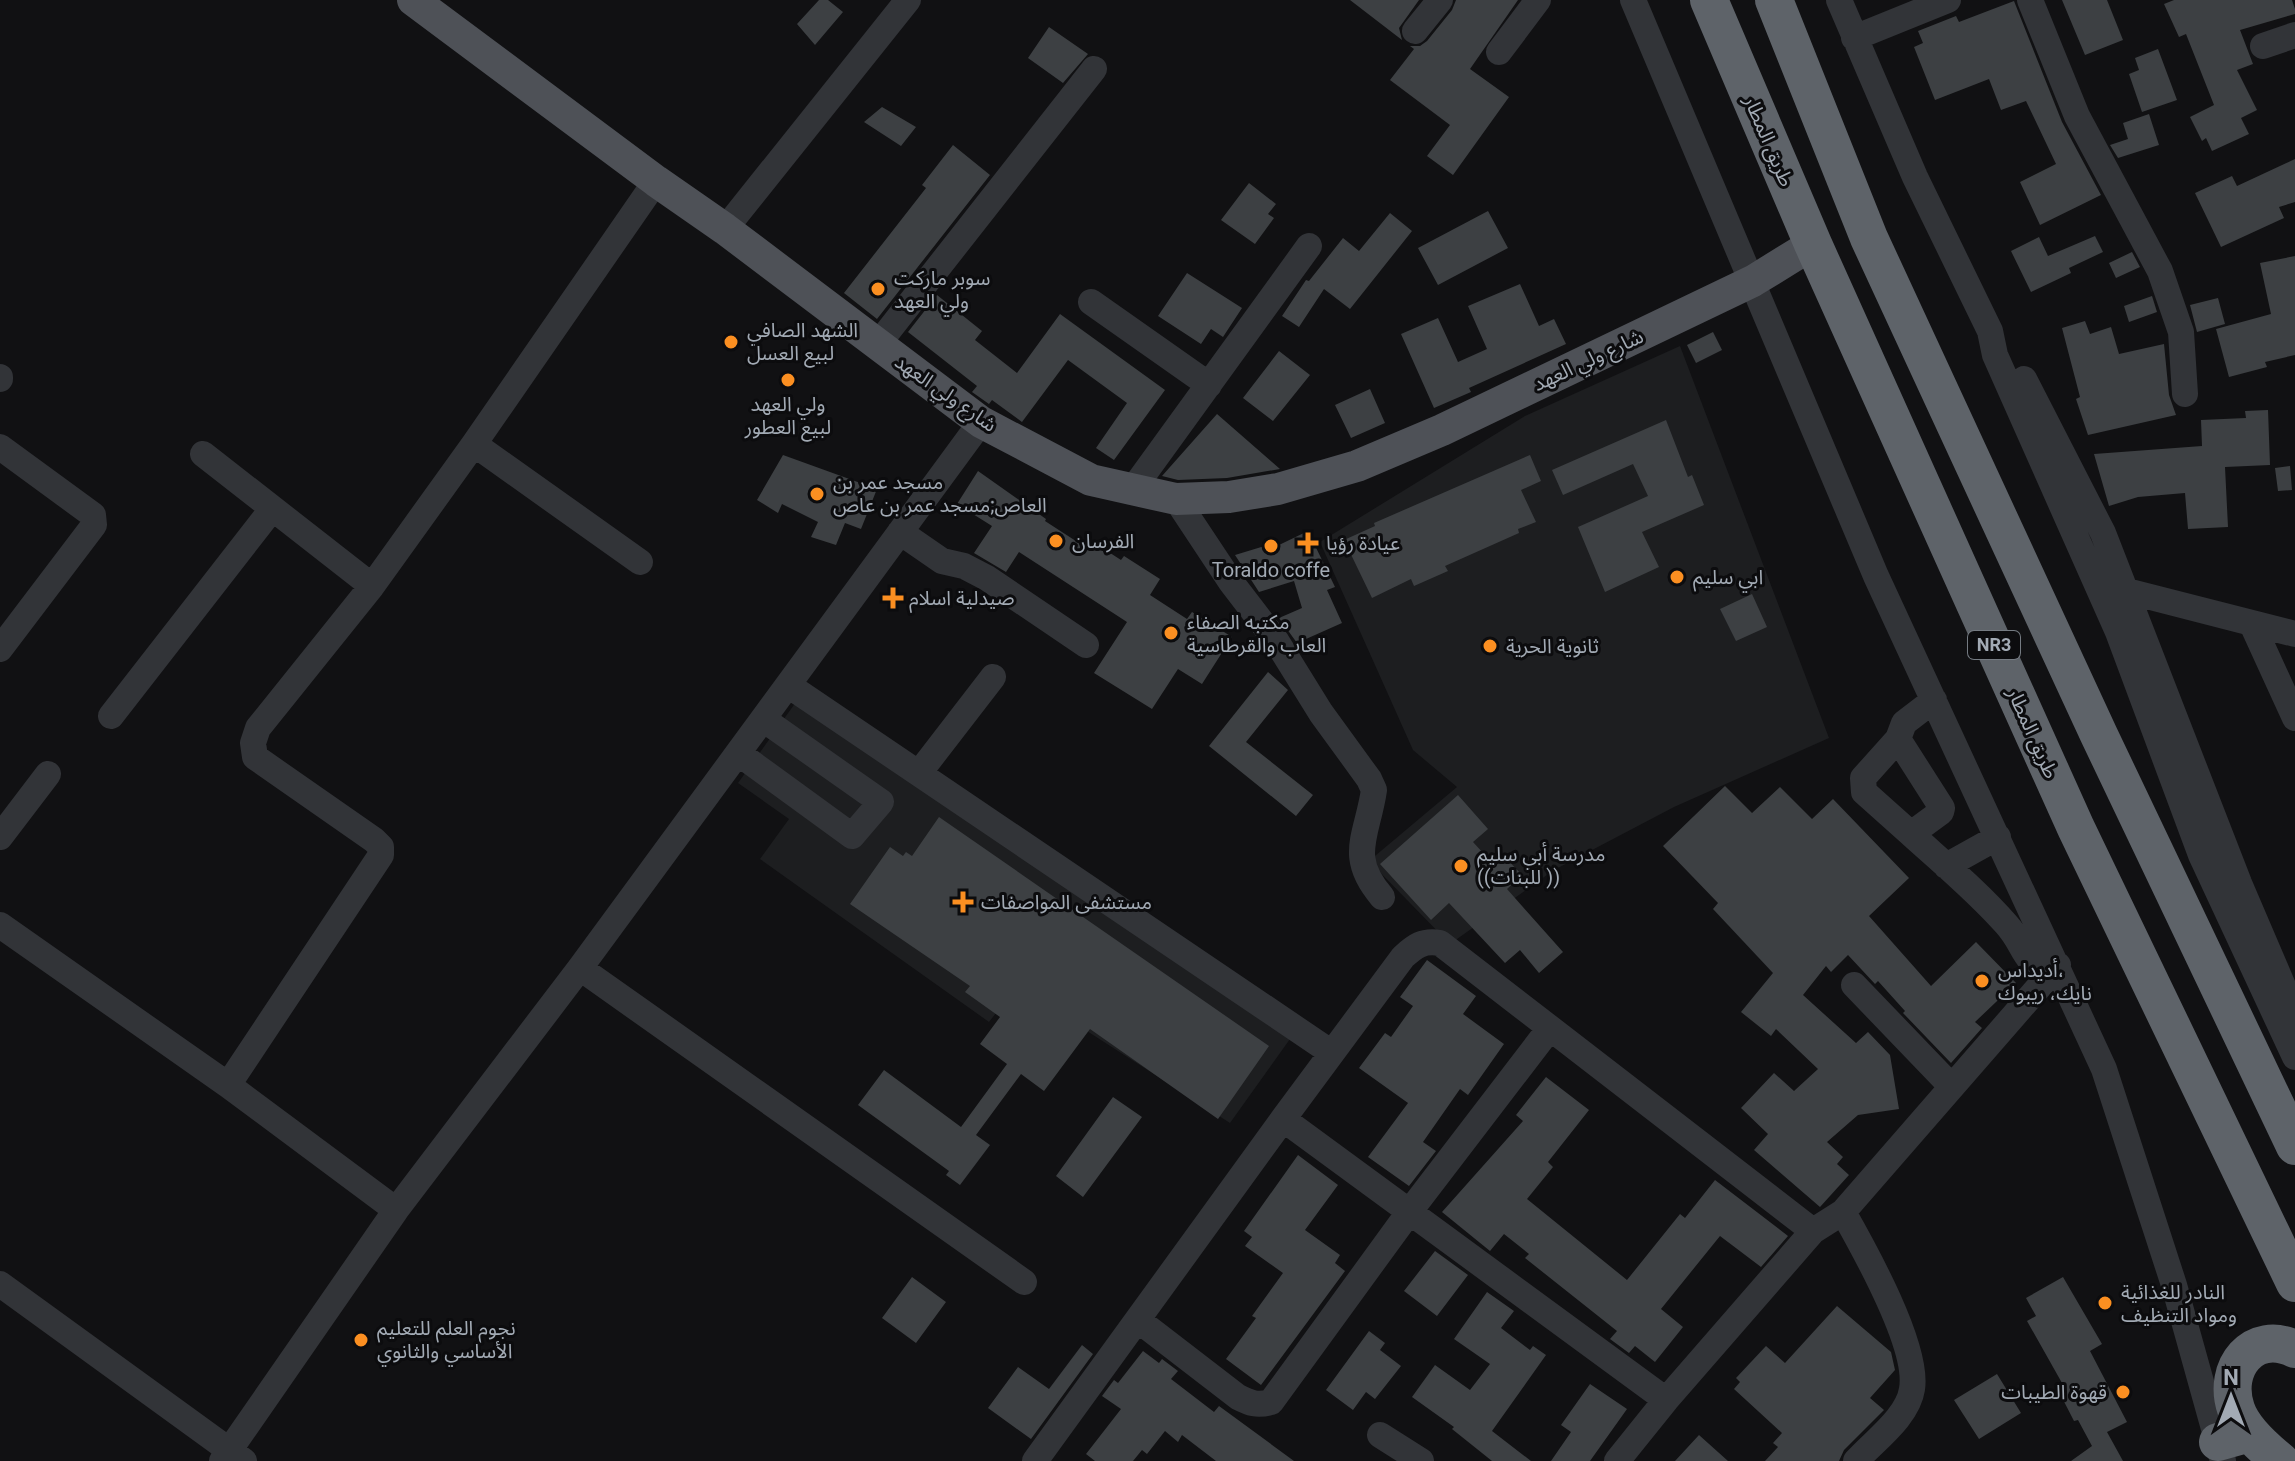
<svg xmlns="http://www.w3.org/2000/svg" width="2295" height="1461" font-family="Roboto,'Noto Sans Arabic',sans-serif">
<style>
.built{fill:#1d1e20}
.building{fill:#3d4043}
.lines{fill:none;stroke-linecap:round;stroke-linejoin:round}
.minor{stroke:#323438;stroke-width:26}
.major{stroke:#4e5157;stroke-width:32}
.highway{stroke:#5e6369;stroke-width:38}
.poi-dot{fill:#fb8f21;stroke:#0c0c0e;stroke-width:3}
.labels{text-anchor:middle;stroke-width:6;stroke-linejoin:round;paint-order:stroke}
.shield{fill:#0c0c0e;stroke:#757b82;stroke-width:2}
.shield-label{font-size:18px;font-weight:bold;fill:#a2aab4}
.street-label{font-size:20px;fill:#a2aab4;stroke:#0c0c0e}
.poi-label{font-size:20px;fill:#a2aab4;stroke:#0c0c0e;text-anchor:start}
</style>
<rect width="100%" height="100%" fill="#111113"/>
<!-- built -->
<path class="built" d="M1680,346L1829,738L1674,807L1554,870L1450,944L1369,861L1457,787L1413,750L1320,542L1525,416Z
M801,695L1290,1039L1230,1123L1017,986L989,1022L760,859L789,819L738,783Z"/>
<!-- building -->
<path class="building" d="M819,0H828L843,12L815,45L797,24Z
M1350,0H1419L1399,28L1402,40Z
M1456,0H1518L1470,69L1509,97L1453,175L1427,156L1450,125L1390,80L1414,49L1410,46H1420L1427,41L1452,10Z
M2062,0H2107L2123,40L2085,55Z
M2174,0H2292L2295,9V14L2240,30L2253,64L2237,70L2257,110L2241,118L2249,134L2212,151L2206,138L2202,141L2190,117L2214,105L2186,34L2179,37L2164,4Z
M2014,1L2062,122L2101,195L2040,225L2020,182L2056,164L2026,101L2001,110L1989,79L1935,100L1914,47L1923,43L1918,31L1956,16L1959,22Z
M1049,27L1088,54L1063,83L1028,58Z
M2158,49L2177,100L2142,112L2129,74L2139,70L2135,58Z
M882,107L916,127L901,146L864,122Z
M2149,114L2159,145L2118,158L2110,145L2128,139L2123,123Z
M953,145L990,175L877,319L844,293L926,188L922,185Z
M2295,159V202L2279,207L2284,218L2221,247L2195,193L2232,176L2237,186Z
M1249,183L1276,204L1268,214L1274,218L1255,244L1221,220Z
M1488,211L1508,248L1438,285L1418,248Z
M1390,213L1412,231L1350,309L1324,289L1299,327L1282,316L1306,280L1309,281L1343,238L1359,251Z
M2095,236L2103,252L2069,268L2071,273L2031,292L2011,251L2039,237L2048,256Z
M2132,252L2140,267L2116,278L2109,263Z
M2295,256V355L2265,362L2267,367L2229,377L2216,329L2271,314L2260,263Z
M1187,273L1242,308L1223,337L1211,329L1201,344L1158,316Z
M1520,284L1539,326L1554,319L1566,344L1469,388L1471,392L1434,408L1401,334L1438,318L1458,362L1487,349L1468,306Z
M937,295L982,331L975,340L1017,373L1060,314L1165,390L1114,460L1096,448L1127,403L1068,360L1022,422L992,400L989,404L972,392L977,386L908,332Z
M2152,296L2157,312L2129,322L2124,306Z
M2218,298L2225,324L2197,332L2190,305Z
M2085,321L2090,334L2111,327L2119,354L2164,344L2169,395L2176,415L2088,435L2076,399L2080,397L2062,328Z
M1713,332L1722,350L1696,363L1687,345Z
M1279,351L1310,375L1273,421L1243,398Z
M1370,389L1385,423L1351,438L1335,405Z
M2268,410L2270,465L2225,467L2228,527L2188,529L2185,493L2138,497L2109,506L2094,454L2202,446L2201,420L2246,418L2245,411Z
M1217,414L1280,469L1227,478L1178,480L1162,476Z
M1666,420L1688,477L1692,475L1704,505L1642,532L1659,567L1605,592L1578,527L1648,496L1633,464L1563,495L1552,470Z
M783,455L877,489L861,529L845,523L836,545L811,537L818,522L782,504L778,513L757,500Z
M1530,455L1541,481L1521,490L1536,522L1518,529L1519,533L1445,566L1448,571L1414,586L1411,579L1372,598L1344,540L1375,526L1374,523Z
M2290,466L2292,490L2278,491L2275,468Z
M978,471L1046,519L1045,521L1082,545L1087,538L1121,560L1124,556L1160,579L1150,595L1187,619L1192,612L1232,637L1202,684L1178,669L1152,709L1094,673L1127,622L1019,552L1006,572L974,553L992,526L957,504Z
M1308,531L1335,587L1327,590L1342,623L1297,643L1279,618L1302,608L1294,581L1259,592L1235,555L1278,542L1279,545Z
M1752,594L1767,627L1736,641L1720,609Z
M1268,672L1288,690L1246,742L1313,795L1296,816L1209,746Z
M1725,786L1752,813L1780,787L1812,819L1833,799L1909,878L1869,916L1931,986L1976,942L2016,983L1975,1022L1982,1028L1951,1063L1903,1013L1905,1011L1878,981L1875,984L1848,955L1831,972L1826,966L1803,995L1856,1043L1868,1032L1890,1055L1899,1109L1858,1115L1827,1142L1843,1157L1837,1164L1849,1175L1820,1207L1754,1150L1768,1134L1741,1108L1774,1073L1794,1091L1818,1069L1776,1029L1771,1036L1741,1012L1773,973L1713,909L1718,903L1663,846Z
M1458,795L1488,829L1473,842L1495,866L1505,857L1522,875L1507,889L1563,952L1539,973L1520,950L1505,963L1449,903L1431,920L1380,864Z
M939,817L1269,1046L1218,1119L1090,1029L1044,1091L1021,1074L976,1135L990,1145L960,1185L946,1175L949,1171L858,1105L884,1070L961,1127L1007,1064L980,1044L1000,1017L965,992L970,986L850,904L890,847L903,856L906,852L912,856Z
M1427,960L1476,996L1463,1014L1504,1044L1468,1095L1460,1089L1423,1142L1436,1151L1409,1186L1368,1157L1408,1103L1359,1068L1385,1033L1391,1037L1413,1006L1400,997Z
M1546,1077L1589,1110L1548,1162L1553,1167L1527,1199L1627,1280L1680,1214L1685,1218L1715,1180L1788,1236L1761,1267L1720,1236L1661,1309L1683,1327L1655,1362L1635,1346L1629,1353L1610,1339L1617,1331L1525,1258L1529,1254L1504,1234L1490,1251L1442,1212L1523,1121L1516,1115Z
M1113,1097L1142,1117L1083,1197L1056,1176Z
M1298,1155L1338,1185L1305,1230L1340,1255L1335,1263L1345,1271L1261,1385L1226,1359L1256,1318L1252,1316L1283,1273L1245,1246L1252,1237L1244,1231Z
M1435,1251L1468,1275L1437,1316L1404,1291Z
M912,1277L946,1302L916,1343L882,1318Z
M2063,1277L2102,1344L2090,1351L2127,1422L2107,1432L2123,1461H2071L2092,1446L2078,1420L2074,1421L2056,1386L2062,1383L2027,1321L2036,1316L2026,1298Z
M1487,1292L1514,1311L1501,1328L1530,1350L1533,1346L1546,1355L1492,1431L1531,1461H1492L1452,1429L1454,1427L1412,1397L1435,1365L1470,1390L1490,1364L1454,1339Z
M1837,1306L1891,1352L1895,1370L1870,1398L1884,1410L1844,1450L1839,1461H1765L1778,1447L1773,1443L1782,1433L1734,1389L1740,1382L1736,1378L1766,1346L1785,1363Z
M1369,1331L1385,1343L1380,1350L1401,1366L1375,1399L1366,1392L1353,1410L1326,1390Z
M1082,1345L1093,1354L1031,1439L988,1408L1018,1367L1049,1389Z
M1143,1351L1159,1363L1162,1359L1178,1371L1171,1379L1214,1412L1219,1406L1294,1461H1216L1182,1435L1178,1442L1165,1431L1147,1454L1142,1450L1133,1461H1095L1086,1454L1121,1409L1102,1396L1114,1380L1118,1383Z
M1997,1374L2021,1413L1979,1439L1954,1400Z
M1590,1384L1627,1409L1590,1461H1551L1571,1432L1561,1425Z
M1699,1435L1728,1461H1675Z"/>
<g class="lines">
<!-- minor -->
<path class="minor" d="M1633,0L1876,576L2104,1069L2174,1285L2223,1461
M1839,0L1915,177L1990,331L1995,355L2118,632L2201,855L2295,1057
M2030,0L2077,116L2160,271L2181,332L2185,394
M1415,31L1440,0
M1854,38L1948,0
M2263,46L2295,35
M1499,52L1538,0
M725,229L908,0
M1091,302L1209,385
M878,344L1094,69
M0,377V379
M2024,379L2103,533L2239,883L2295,1014
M474,444L640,562
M0,447L93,515L94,525L0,649
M203,454L372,586
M1133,489L1309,246
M1176,499L1231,582L1277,642L1321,713L1369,779L1374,790C1367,837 1347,856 1382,897
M900,532L942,561L964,566L987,578L1086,645
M2115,596L2127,591L2295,634
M2252,624L2295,718
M788,685L1332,1053
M111,716L272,509
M1898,739L1942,808L1941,812L1911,834L1864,792L1863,778L1898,739L1904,723L1934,700
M738,753L852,836L881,802L763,719
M919,773L993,677
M1911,834C1943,863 1977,891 2006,924C2026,946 2020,959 2050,975
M0,837L48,774
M1946,866L1998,837
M0,925L228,1085L396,1210
M580,968L1024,1282
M1854,985L1952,1087
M228,1085L381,855V847L374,840L255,757L253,743L258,728L372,586L474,444L656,181
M1283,1119L1666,1400
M1843,1212C1864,1249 1919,1347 1912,1389C1908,1417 1874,1441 1856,1461
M0,1284L244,1461
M1138,1320L1238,1397C1250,1403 1257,1406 1271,1402L1410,1211L1550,1028
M1380,1435L1421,1461
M222,1461L396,1210L580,968L981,422
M1035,1461L1283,1119L1403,957C1415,946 1423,940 1440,943L1813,1231
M1617,1461L1666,1400L1813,1231L1843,1212L2058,965"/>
<!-- major -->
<path class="major" d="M413,0L656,181L725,229L981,422L1091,480L1176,499L1229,497L1278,489L1357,466L1442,430L1753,281L1813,244"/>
<!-- highway -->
<path class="highway" d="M1709,0L1813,244L2076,828L2295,1283
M1774,0L1869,238L2099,735L2295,1146
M2218,1442L2250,1433
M2280,1461C2264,1448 2243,1430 2236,1409C2222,1368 2253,1329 2295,1349"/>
</g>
<!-- markers -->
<g class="poi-dot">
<circle cx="878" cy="289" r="8"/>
<circle cx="731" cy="342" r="8"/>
<circle cx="788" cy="380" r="8"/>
<circle cx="817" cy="494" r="8"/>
<circle cx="1056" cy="541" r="8"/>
<path d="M1304 531h8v8h8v8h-8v8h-8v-8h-8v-8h8z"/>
<circle cx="1271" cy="546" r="8"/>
<circle cx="1677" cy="577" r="8"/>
<path d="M889 586h8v8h8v8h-8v8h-8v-8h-8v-8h8z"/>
<circle cx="1171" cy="633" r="8"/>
<circle cx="1490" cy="646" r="8"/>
<circle cx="1461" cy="866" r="8"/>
<path d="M959 890h8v8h8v8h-8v8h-8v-8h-8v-8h8z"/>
<circle cx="1982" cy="981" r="8"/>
<circle cx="2105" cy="1303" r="8"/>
<circle cx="361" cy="1340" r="8"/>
<circle cx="2123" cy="1392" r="8"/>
</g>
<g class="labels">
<!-- shield labels -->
<rect class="shield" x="1968" y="631" width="52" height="28" rx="6"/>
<g class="shield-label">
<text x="1994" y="651">NR3</text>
</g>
<!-- street labels -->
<g class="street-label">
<text transform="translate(1769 141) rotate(67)" y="7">طريق المطار</text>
<text transform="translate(1588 360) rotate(-25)" y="7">شارع ولي العهد</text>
<text transform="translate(946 393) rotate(35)" y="7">شارع ولي العهد</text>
<text transform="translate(2033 733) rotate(66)" y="7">طريق المطار</text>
</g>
<!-- poi labels -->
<g class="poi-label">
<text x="894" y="285">سوبر ماركت<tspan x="894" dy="23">ولي العهد</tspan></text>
<text x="747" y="337">الشهد الصافي<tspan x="747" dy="23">لبيع العسل</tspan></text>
<text x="788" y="411" text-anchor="middle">ولي العهد<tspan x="788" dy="23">لبيع العطور</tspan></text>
<text x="833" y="489">مسجد عمر بن<tspan x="833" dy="23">العاص;مسجد عمر بن عاص</tspan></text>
<text x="1072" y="548">الفرسان</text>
<text x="1326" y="550">عيادة رؤيا</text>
<text x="1271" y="577" text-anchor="middle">Toraldo coffe</text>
<text x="1693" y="584">ابي سليم</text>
<text x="909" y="605">صيدلية اسلام</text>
<text x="1187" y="629">مكتبه الصفاء<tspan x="1187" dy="23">العاب والقرطاسية</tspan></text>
<text x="1506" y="653">ثانوية الحرية</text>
<text x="1477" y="861">مدرسة أبي سليم<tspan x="1477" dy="23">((للبنات ))</tspan></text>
<text x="981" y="909">مستشفى المواصفات</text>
<text x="1998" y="977">أديداس،<tspan x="1998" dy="23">نايك، ريبوك</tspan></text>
<text x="2121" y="1299">النادر للغذائية<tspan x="2121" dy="23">ومواد التنظيف</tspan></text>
<text x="377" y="1335">نجوم العلم للتعليم<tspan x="377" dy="23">الأساسي والثانوي</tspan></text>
<text x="2107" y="1399" text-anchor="end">قهوة الطيبات</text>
</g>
</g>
<!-- north arrow -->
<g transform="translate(2231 1397)" stroke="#0c0c0e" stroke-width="6" paint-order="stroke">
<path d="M0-6L14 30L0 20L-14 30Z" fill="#a2aab4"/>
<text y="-12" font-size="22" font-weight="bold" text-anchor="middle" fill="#a2aab4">N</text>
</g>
</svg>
